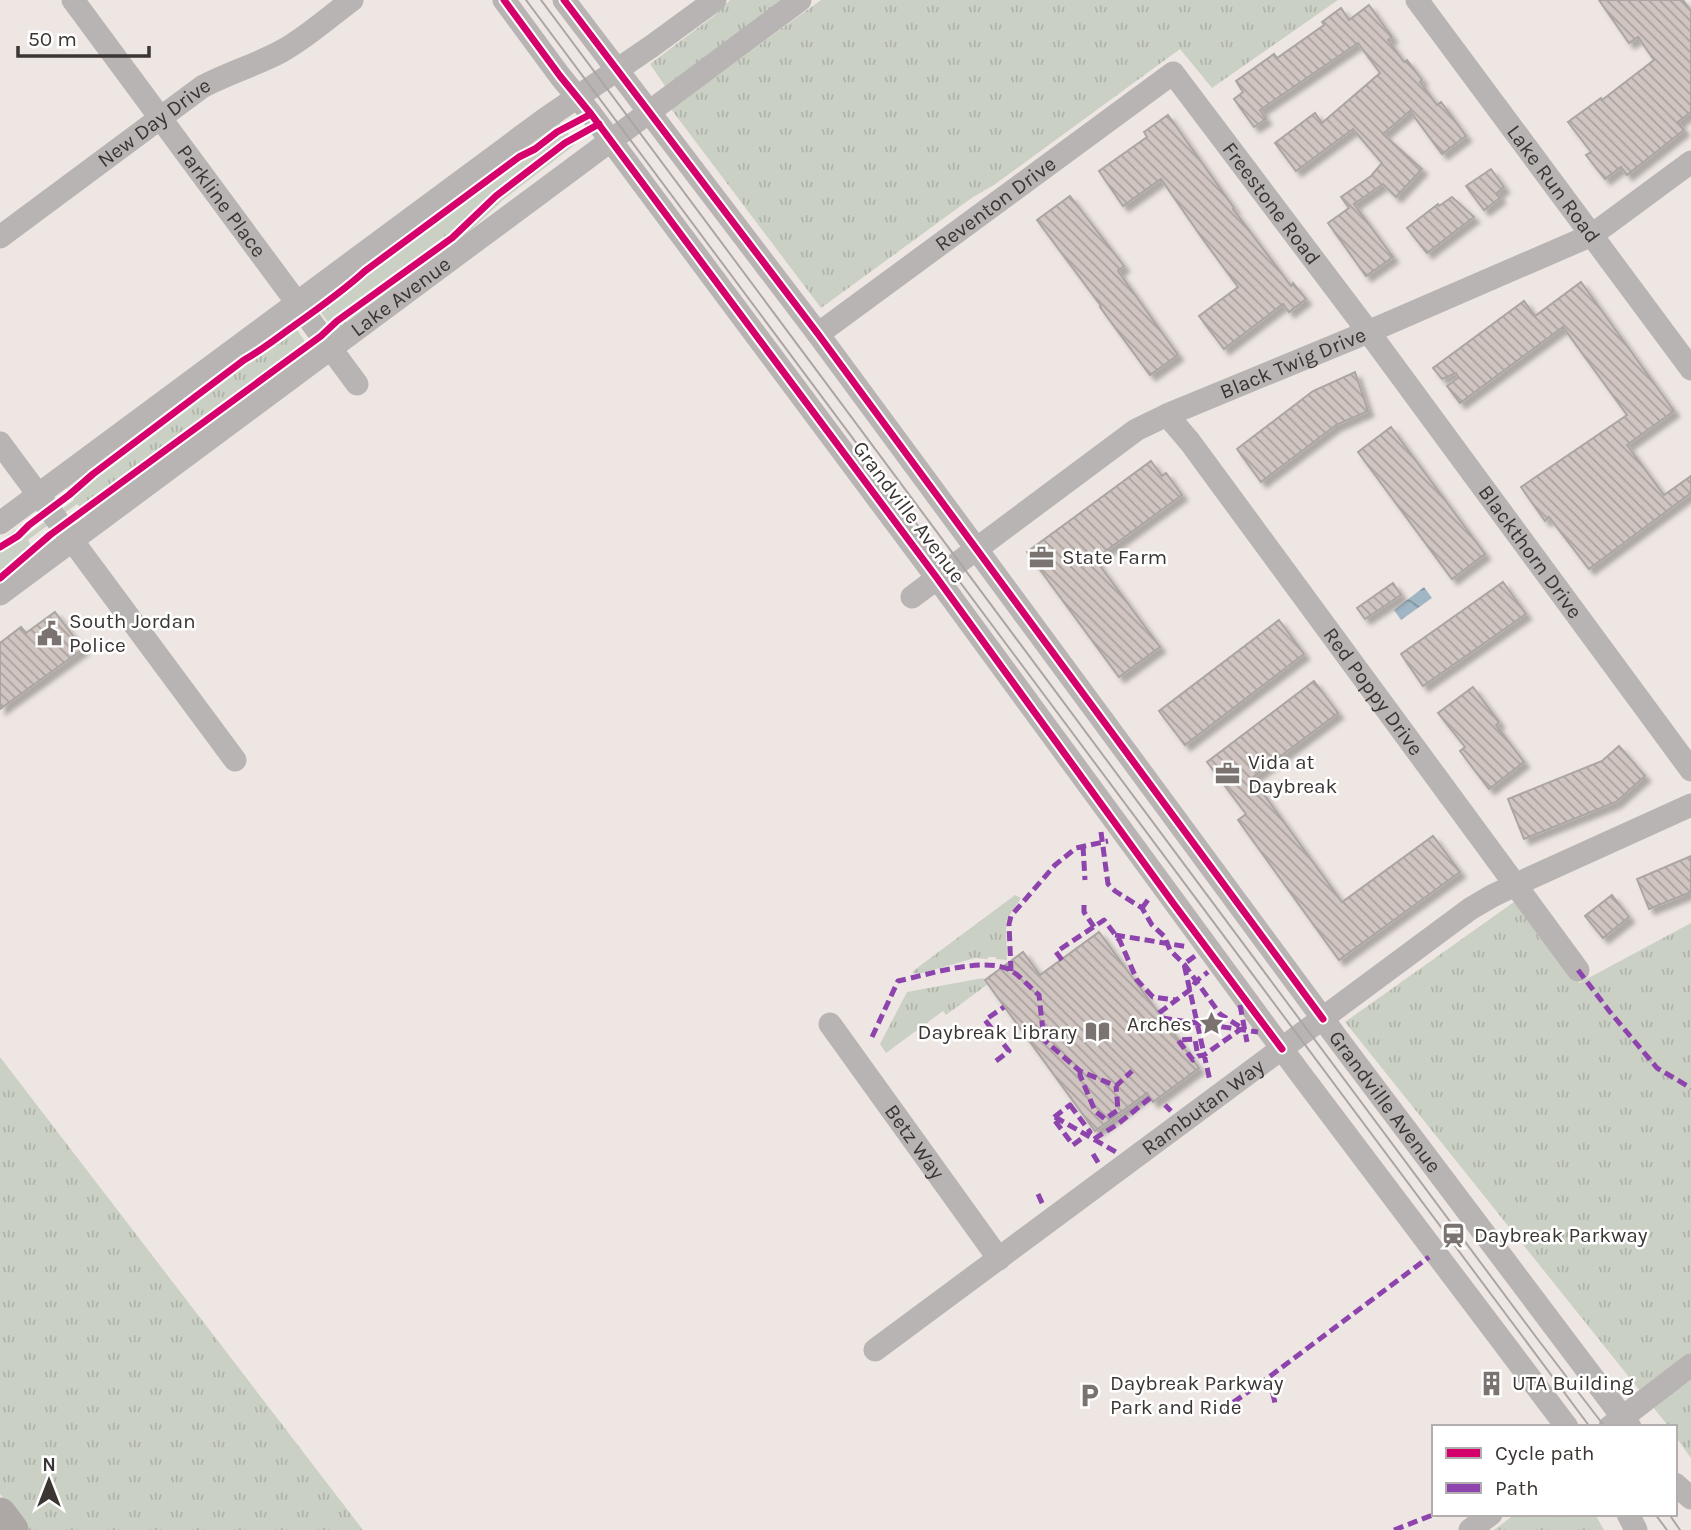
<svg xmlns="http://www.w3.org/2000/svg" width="1691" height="1530" font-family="Karla,sans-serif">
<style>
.grass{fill:url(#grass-tufts)}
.water{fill:url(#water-waves)}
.building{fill:url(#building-back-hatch);stroke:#aba6a3;stroke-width:2;filter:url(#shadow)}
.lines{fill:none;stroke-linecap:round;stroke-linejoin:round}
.minor{stroke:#b8b4b4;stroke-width:23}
.highway{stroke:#ada8a6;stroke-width:33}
.tram{stroke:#aaa6a6;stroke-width:2}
.quiet{stroke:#8e44ad;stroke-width:5;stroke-dasharray:10 5;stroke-linecap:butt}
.cycleway-casing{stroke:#fff;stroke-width:11}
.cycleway{stroke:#d6006c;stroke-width:7}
.labels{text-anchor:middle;stroke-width:5;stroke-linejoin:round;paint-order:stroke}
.street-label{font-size:21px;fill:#3b3533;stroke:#fff}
.poi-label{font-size:21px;fill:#3b3533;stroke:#fff;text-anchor:start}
</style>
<defs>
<pattern id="grass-tufts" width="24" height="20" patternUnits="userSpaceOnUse" patternTransform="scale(1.75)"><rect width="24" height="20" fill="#cbd0c5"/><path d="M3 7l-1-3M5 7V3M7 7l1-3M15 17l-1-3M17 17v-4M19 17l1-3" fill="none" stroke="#afb3aa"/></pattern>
<pattern id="water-waves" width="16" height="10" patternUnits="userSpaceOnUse" patternTransform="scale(1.75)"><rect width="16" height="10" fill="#a1b6c5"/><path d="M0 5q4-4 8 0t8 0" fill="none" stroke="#8495a1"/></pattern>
<pattern id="building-back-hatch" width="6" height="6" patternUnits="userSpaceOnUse" patternTransform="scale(1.75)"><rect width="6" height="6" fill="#d0c5c0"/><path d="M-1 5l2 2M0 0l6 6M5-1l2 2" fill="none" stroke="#aaa19d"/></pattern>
<filter id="shadow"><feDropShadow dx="5.5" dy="5.5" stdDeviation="2" flood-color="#0004"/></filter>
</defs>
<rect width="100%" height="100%" fill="#eee6e2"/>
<!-- grass -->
<path class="grass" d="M730,0H784L665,86L650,64L715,15Z
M821,0H1338L1212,88L1180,49L994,185L973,197L821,308L671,109Z
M559,122L575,142V144L568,150L504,199L456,244L336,331H335L315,305V302Z
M291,321L311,350L88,516L77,504L28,540L36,554L0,581V541L18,528L26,536L74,500L67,488Z
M1015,895L1021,898L1006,921L1007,960L996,959V957H988V959L975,958L919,974L913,973V971Z
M1514,902L1579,983L1691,923V1458L1675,1436V1427H1669L1345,1022Z
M983,978L988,984L946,1015L943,1011L886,1053L880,1044L907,992Z
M0,1057L363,1530H27L0,1494Z
M1515,1514H1595L1604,1530H1494Z"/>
<!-- water -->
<path class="water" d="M1424,587L1432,598L1401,620L1394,610Z"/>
<!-- building -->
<path class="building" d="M1599,0H1683L1691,11V112L1678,122L1684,130L1627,175L1621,167L1605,179L1586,155L1591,152L1568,122L1601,98L1602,100L1654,60L1638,37L1629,43Z
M1369,5L1392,37L1388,40L1404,62L1407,60L1422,80L1420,82L1437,105L1441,102L1466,136L1442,154L1410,111L1383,134L1422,169L1396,197L1383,184L1354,204L1393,257L1366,276L1328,223L1349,208L1341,197L1371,176L1382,163L1353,129L1296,171L1275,143L1315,113L1322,123L1380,73L1358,43L1260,110L1266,119L1254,127L1234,99L1243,92L1236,81L1274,54L1277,58L1324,25L1322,22L1341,8L1349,20Z
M1168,115L1234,208L1233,209L1291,286L1293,283L1306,299L1289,312L1283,304L1224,349L1199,316L1238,287L1202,238L1161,179L1123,206L1099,171L1147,137L1144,132Z
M1491,169L1504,187L1497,193L1500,198L1484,210L1466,186Z
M1070,196L1124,266L1118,271L1178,355L1150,375L1100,307L1101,306L1037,220Z
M1452,197L1474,217L1427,253L1407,228L1438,204L1439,206Z
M1581,282L1674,411L1627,445L1664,495L1691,476V493L1589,569L1549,517L1545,521L1521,487L1627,415L1563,327L1460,403L1447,386L1458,378L1456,373L1442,379L1433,368L1524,301L1535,316Z
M1355,372L1368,411L1336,425L1261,482L1237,449L1313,391Z
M1391,427L1485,554L1452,579L1358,452Z
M1151,461L1162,476L1166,473L1182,495L1095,559L1160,647L1119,677L1027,552Z
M1503,582L1526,614L1423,686L1401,654Z
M1393,583L1401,595L1365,619L1357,608Z
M55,612L83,649L0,709V643L21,627L26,633Z
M1279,620L1304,654L1185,745L1159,711Z
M1314,681L1338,713L1252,778L1342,902L1433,836L1460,872L1339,960L1238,820L1246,814L1207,762Z
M1473,687L1499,722L1496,725L1524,762L1489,789L1460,751L1465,747L1438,713Z
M1619,746L1645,776L1616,802L1524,839L1508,799L1602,761Z
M1691,856V892L1649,909L1637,879Z
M1612,895L1629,917L1603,938L1585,916Z
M1099,932L1199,1068L1153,1102L1147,1093L1095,1131L985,980L1023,952L1040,975Z"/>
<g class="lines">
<!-- minor -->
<g class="minor">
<path id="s1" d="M73,0L357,384"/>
<path d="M504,0L560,76L591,114L937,578L1299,1072L1567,1427"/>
<path id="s2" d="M564,0L818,334L1340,1042L1630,1427"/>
<path id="s3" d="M1417,0L1691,369"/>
<path id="s4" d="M0,237L202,87C228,73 256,65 282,51C307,37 329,17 352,0"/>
<path id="s5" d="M818,334L1173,73L1376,342L1691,770"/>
<path id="s6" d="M1167,415L1190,442L1578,970"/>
<path d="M0,443L235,760"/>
<path d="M0,523L545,119L652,46L715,0"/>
<path id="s7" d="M0,594L800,0"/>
<path id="s8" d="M912,597L1136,430L1167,415L1368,332L1592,235L1691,162"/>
<path id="s9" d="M830,1024L999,1259"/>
<path id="s10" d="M875,1350L1470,909L1492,896L1530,878L1691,805"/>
<path d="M1610,1427L1691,1365"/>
<path d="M1675,1484L1691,1498"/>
<path d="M1628,1514L1636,1530"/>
<path d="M1470,1530L1491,1514"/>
</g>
<!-- highway -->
<path class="highway" d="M0,1514L12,1530"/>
<!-- tram -->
<path class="tram" d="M526,0L1590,1427
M541,0L1536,1337L1605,1427
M1655,1514L1667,1530
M1669,1514L1680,1530"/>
<!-- quiet -->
<path class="quiet" d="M1101,832L1108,884L1115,891L1142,908L1152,925L1164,936L1170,950L1184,964L1220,1014L1245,1030
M1083,846L1085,880
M1084,905V912L1094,927
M1142,908L1150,897
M1115,935L1189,947
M1195,956L1184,964L1210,1081
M1062,960L1056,952L1104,920L1120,941L1137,980L1153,997L1176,1000
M1578,970L1610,1012L1657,1068L1691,1088
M1011,971L1009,924L1011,916L1055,865L1076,848L1108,841
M1240,1005L1247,1042
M1159,1013L1191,989L1196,981L1208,972
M1162,1018L1258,1032
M872,1037L898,981C927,975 984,956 1010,970C1021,976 1030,988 1039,995L1044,1040L1080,1071L1116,1086L1132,1071
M1197,1051L1195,1039L1178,1040L1193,1060L1198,1056L1204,1055L1241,1029
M996,1061L1009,1051L985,1020L1004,1007
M1080,1071V1075L1095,1111L1105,1119L1118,1110L1116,1086
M1070,1105L1090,1132L1073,1145L1053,1118Z
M1165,1105L1171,1111
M1055,1117L1116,1152
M1094,1139L1118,1124L1150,1098
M1093,1154L1099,1164
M1038,1194L1043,1205
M1265,1380L1272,1390L1275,1403
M1221,1411L1265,1380L1429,1257
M1394,1530L1435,1514"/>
<defs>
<path id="cycleway" d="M504,0L560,76L591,114L937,578L1173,903L1282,1049
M564,0L818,334L1323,1019
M0,547L18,536L29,525L69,495L93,474L244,360C262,350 278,337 295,325C319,308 343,291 365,271L519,157L535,149L557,132L591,114
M0,578L50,535L321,336L337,321L452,238L496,196L565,143L599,124"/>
</defs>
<!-- cycleway casing -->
<use href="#cycleway" class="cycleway-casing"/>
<!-- cycleway -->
<use href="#cycleway" class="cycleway"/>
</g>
<!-- icons -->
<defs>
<symbol id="office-bare" viewBox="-9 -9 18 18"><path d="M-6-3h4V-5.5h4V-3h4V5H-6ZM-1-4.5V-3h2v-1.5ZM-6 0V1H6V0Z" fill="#7a7370" stroke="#fff" stroke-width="2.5" paint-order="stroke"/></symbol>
<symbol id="civic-bare" viewBox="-9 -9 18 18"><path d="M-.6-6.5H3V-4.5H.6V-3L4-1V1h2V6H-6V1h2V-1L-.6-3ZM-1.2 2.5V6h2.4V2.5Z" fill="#7a7370" stroke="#fff" stroke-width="2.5" paint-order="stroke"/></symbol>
<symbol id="sight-bare" viewBox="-9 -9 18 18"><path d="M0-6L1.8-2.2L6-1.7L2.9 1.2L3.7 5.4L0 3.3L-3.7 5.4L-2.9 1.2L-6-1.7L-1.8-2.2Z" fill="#7a7370" stroke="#fff" stroke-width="2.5" paint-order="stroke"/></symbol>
<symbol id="library-bare" viewBox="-9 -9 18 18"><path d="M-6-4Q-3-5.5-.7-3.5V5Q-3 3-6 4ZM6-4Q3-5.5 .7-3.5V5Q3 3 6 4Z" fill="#7a7370" stroke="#fff" stroke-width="2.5" paint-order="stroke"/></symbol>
<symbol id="station-bare" viewBox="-9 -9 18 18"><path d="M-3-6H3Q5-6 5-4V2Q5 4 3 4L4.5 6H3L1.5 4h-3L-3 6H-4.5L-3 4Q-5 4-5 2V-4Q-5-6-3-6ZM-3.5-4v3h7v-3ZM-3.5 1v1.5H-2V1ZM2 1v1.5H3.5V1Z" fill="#7a7370" stroke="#fff" stroke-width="2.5" paint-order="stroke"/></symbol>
<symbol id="building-bare" viewBox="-9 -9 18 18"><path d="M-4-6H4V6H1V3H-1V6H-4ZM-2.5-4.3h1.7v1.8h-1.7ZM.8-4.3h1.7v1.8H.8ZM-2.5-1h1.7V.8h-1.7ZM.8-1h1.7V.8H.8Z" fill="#7a7370" stroke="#fff" stroke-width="2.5" paint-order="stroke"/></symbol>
<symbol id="parking-bare" viewBox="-9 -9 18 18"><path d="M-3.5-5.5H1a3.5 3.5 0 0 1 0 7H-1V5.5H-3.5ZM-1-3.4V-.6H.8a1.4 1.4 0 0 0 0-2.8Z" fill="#7a7370" stroke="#fff" stroke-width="2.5" paint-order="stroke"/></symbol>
</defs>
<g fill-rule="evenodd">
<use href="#office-bare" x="1024" y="540" width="35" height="35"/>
<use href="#civic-bare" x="32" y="616" width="35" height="35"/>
<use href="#office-bare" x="1210" y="756" width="35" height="35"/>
<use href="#sight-bare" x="1194" y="1006" width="35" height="35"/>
<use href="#library-bare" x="1080" y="1014" width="35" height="35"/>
<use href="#station-bare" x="1436" y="1218" width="35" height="35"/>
<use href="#building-bare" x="1474" y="1366" width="35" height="35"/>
<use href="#parking-bare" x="1072" y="1378" width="35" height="35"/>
</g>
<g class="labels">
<!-- street labels -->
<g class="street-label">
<text dy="7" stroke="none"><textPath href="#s4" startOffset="192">New Day Drive</textPath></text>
<text dy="7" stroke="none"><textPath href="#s3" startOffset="229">Lake Run Road</textPath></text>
<text dy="7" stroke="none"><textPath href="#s1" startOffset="250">Parkline Place</textPath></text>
<text dy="7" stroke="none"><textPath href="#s5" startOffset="604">Freestone Road</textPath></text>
<text dy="7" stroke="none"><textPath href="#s5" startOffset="220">Reventon Drive</textPath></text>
<text dy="7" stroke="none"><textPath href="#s7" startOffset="499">Lake Avenue</textPath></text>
<text dy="7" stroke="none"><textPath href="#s8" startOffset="450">Black Twig Drive</textPath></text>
<text transform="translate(909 512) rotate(53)" y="7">Grandville Avenue</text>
<text dy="7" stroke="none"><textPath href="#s5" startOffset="1038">Blackthorn Drive</textPath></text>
<text dy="7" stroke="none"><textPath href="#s6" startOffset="345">Red Poppy Drive</textPath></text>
<text dy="7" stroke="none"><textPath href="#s2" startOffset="1374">Grandville Avenue</textPath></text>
<text dy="7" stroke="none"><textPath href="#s10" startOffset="408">Rambutan Way</textPath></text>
<text dy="7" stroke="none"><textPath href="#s9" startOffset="145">Betz Way</textPath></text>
</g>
<!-- poi labels -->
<g class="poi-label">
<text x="1062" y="564">State Farm</text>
<text x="69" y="628">South Jordan<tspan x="69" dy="24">Police</tspan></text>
<text x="1248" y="769">Vida at<tspan x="1248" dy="24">Daybreak</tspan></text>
<text x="1192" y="1031" text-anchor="end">Arches</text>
<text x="1077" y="1039" text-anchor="end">Daybreak Library</text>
<text x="1474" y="1242">Daybreak Parkway</text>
<text x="1110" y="1390">Daybreak Parkway<tspan x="1110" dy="24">Park and Ride</tspan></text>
<text x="1512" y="1390">UTA Building</text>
</g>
</g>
<!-- legend -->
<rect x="1432" y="1425" width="245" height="91" fill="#ffffff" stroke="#b1aead" stroke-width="2"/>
<rect x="1446" y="1448" width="35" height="10" fill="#d6006c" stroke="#b1aead" stroke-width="2"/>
<text x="1495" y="1460" font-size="21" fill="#3b3533">Cycle path</text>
<rect x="1446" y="1483" width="35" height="10" fill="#8e44ad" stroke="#b1aead" stroke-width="2"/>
<text x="1495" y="1495" font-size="21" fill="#3b3533">Path</text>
<!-- north arrow -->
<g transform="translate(49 1481)" stroke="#ffffff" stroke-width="5" paint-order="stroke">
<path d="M0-5L12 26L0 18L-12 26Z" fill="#3b3533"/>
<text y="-10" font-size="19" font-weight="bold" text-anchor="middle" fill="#3b3533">N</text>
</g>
<!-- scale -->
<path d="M18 46v10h131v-10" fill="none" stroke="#3b3533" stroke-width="3.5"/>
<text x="28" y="46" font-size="21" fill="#3b3533" stroke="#ffffff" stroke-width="5" paint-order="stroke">50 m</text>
</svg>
